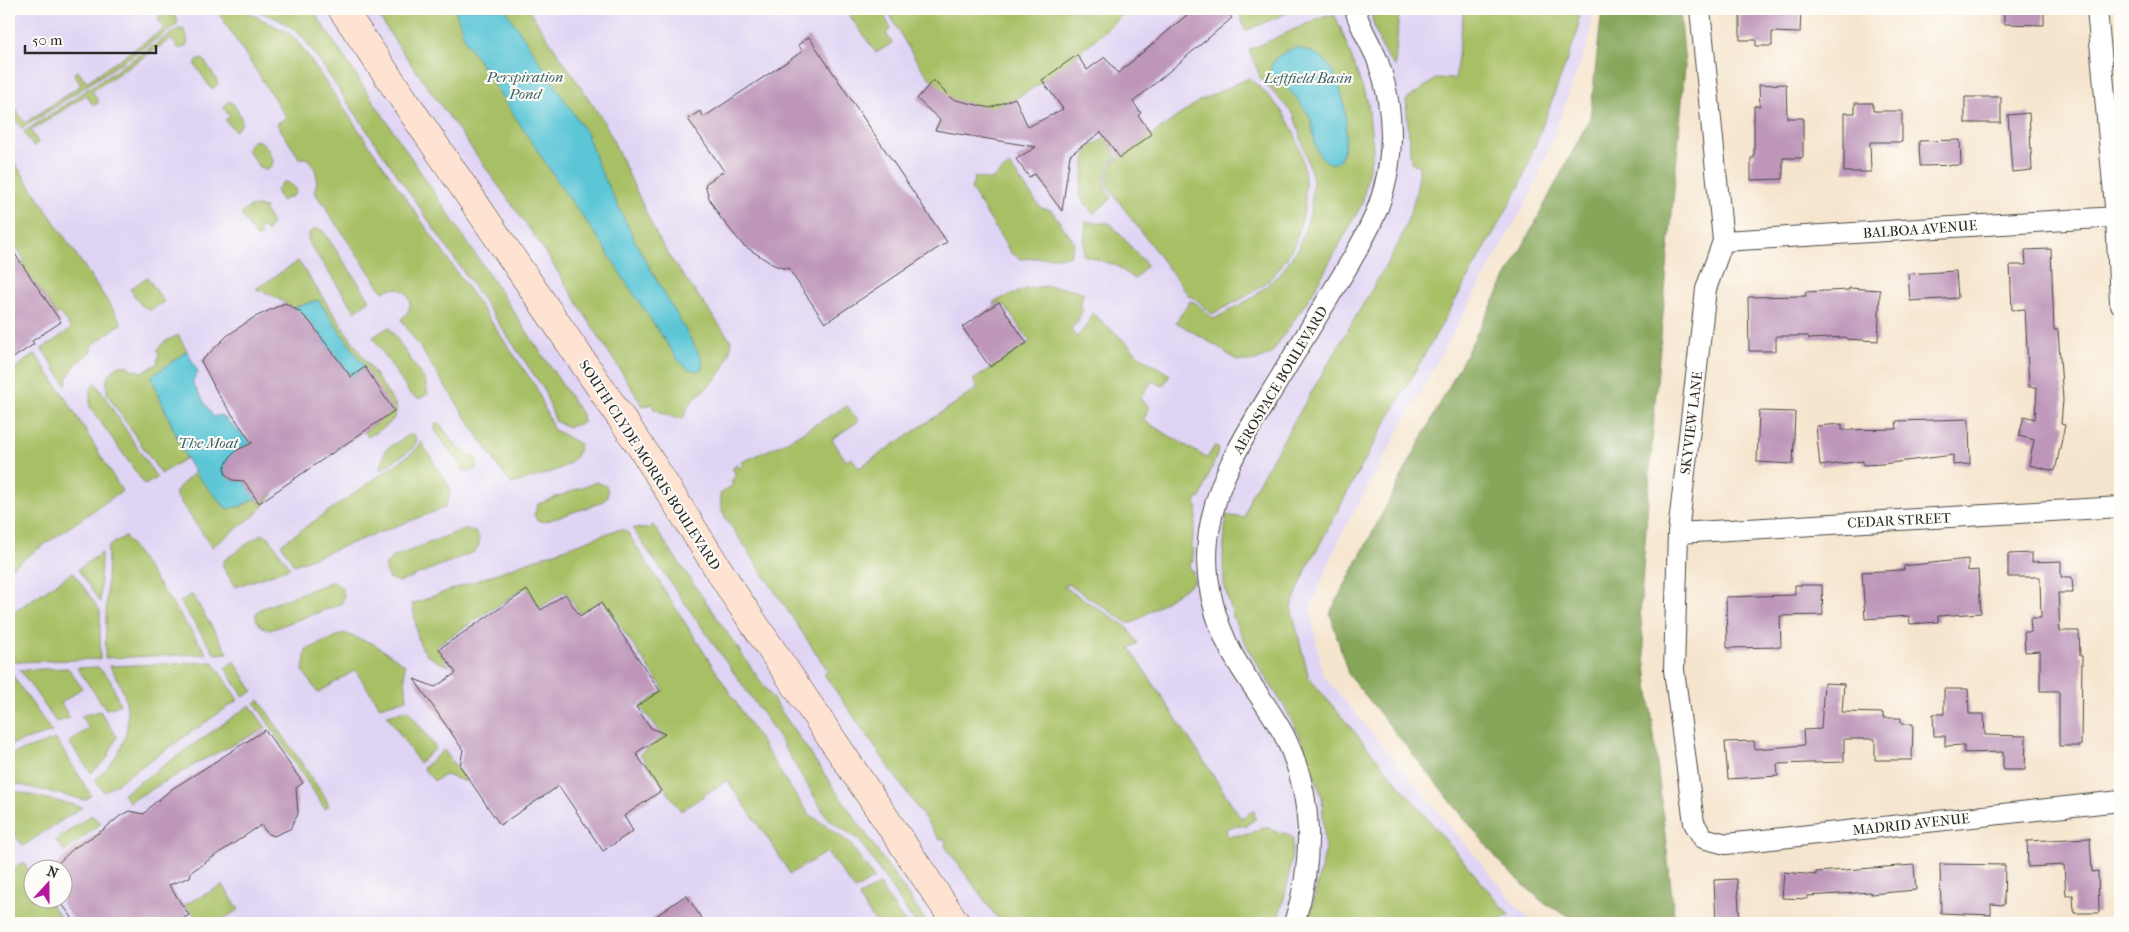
<svg xmlns="http://www.w3.org/2000/svg" width="2129" height="932" font-family="'IM FELL French Canon',serif">
<style>
.built{fill:#e0d4f4;fill-rule:evenodd}
.green{fill:#a8c065;stroke:#6a7648}
.forest{fill:#86a65a;stroke:#586842}
.water{fill:#5cc6d7;stroke:#447881}
.building{fill:#be96ba}
.lines{fill:none;stroke-linecap:round;stroke-linejoin:round}
.minor-casing{stroke:#494743;stroke-width:22}
.secondary-casing{stroke:#494743;stroke-width:29}
.minor{stroke:#fff;stroke-width:20}
.secondary{stroke:#fee3d2;stroke-width:28}
.labels{text-anchor:middle;stroke-width:4;stroke-linejoin:round;paint-order:stroke}
.street-label{font-size:14px;fill:#2b2b2b;stroke:#fdfcf7}
.water-label{font-size:15px;font-style:italic;fill:#3c6167;stroke:#fdfcf7}
</style>
<rect width="100%" height="100%" fill="#fdfcf7"/>
<filter id="ink" filterUnits="userSpaceOnUse"><feTurbulence type="fractalNoise" baseFrequency=".02" numOctaves="2"/><feDisplacementMap in="SourceGraphic" scale="10" xChannelSelector="R" yChannelSelector="G"/><feConvolveMatrix kernelMatrix="1 2 1 2 8 2 1 2 1" color-interpolation-filters="sRGB"/></filter>
<filter id="wash" filterUnits="userSpaceOnUse"><feTurbulence type="fractalNoise" baseFrequency=".0096" numOctaves="4" result="noise"/><feDisplacementMap in="SourceGraphic" scale="20" xChannelSelector="R" yChannelSelector="G"/><feGaussianBlur stdDeviation="1.12" result="paint"/><feColorMatrix in="noise" values="0 0 0 0 0 0 0 0 0 0 0 0 0 0 0 0 0 1.4 0 .05"/><feComposite in="paint" operator="in"/></filter>
<g filter="url(#wash)">
<rect width="100%" height="100%" fill="#f6e5ce"/>
<!-- built -->
<path class="built" d="M9,9H1591V34L1534,188L1340,537L1310,609L1323,675L1528,919L1520,923H9ZM32,870H62V900H32Z"/>
<!-- green -->
<path class="green" d="M216,9H244L253,15L287,32L298,42L536,387L553,429L580,444C579,449 578,454 574,459C563,472 529,478 512,484L506,478L401,319C421,305 405,279 383,292L327,211V205L321,202L314,191C320,179 316,165 306,158H299L277,124L286,117Z
M252,9H312L583,416L581,417L584,422L569,427L556,422L543,388L305,40L295,30L278,19Z
M374,9H528L605,123L656,234L671,259L732,342C729,353 727,366 719,375C708,390 688,398 684,417L677,419L654,409L652,404L643,406L538,241L394,40Z
M845,9H881L891,29L886,33L892,43L876,53Z
M887,9H1129C1097,37 1033,99 991,108C986,109 955,101 951,98C922,77 903,39 887,9Z
M1238,9H1297L1245,31Z
M1370,9H1399L1395,67C1381,53 1374,28 1370,9Z
M1464,9H1579L1578,31L1520,186L1361,467L1306,570L1291,607L1309,678L1509,915L1493,923H1308L1325,852L1322,797L1303,743L1284,706L1253,658L1233,617L1224,584L1223,557L1226,515L1244,518L1251,495L1399,243C1408,219 1420,191 1419,165L1411,163L1406,100L1437,78L1455,79Z
M165,12C172,12 175,15 178,21L176,26L22,129L12,114L14,112L17,111L25,123L81,85L74,75L75,72L78,71L86,82L164,29L158,19L159,16Z
M1326,15L1335,16L1341,29L1368,103L1373,149L1362,204L1313,292L1271,354L1256,361H1237L1218,347L1176,322L1190,301L1196,303L1214,319L1252,298L1280,274L1299,247L1311,211L1313,179L1294,115L1261,79L1249,50Z
M178,29H183C189,37 191,49 178,48L171,39L92,91L99,102L97,104L93,105L86,95L31,131L38,142L36,145L33,146L24,132Z
M200,59L204,60L218,82L217,85L213,89L210,87L195,65L196,62Z
M1249,78C1261,89 1274,100 1283,113C1314,158 1313,228 1278,270C1261,291 1235,302 1212,314L1196,299L1189,296L1107,186L1111,164L1199,101Z
M229,101C236,104 241,116 242,123L235,131L225,120L230,117L223,107Z
M1106,137L1117,158L1109,162L1104,187L1112,198L1093,214L1080,196L1087,149Z
M255,140C265,141 269,151 273,160L272,166L266,170L260,168L247,150L249,144Z
M9,154L122,323L91,346L93,350C82,358 68,369 66,385L42,349L71,329L60,313L57,315L21,263L25,261L16,246L9,249Z
M1009,165L1041,208L1051,210L1074,242L1070,256L1021,259L1011,253L971,189L975,177L991,180Z
M283,182L289,183L296,190L294,195L281,201L276,190Z
M257,206L266,208L264,210L272,223L267,232L263,227L258,231L261,236L257,238L241,214L250,207Z
M1086,222L1110,223L1147,265L1135,279L1115,265L1083,255Z
M316,228L323,231L370,300L355,311L308,242L309,233Z
M298,261L395,404C401,422 380,429 368,437L364,432L393,411L318,300L293,308L272,295L256,289Z
M147,277L164,302L150,310L141,305L130,289Z
M1045,286L1073,289L1084,293L1079,306L1083,309L1077,323L1071,329L1076,337L1085,328L1092,313L1118,335L1141,357L1170,375L1163,386L1152,381L1140,399L1150,407L1143,420L1207,458L1215,445L1219,449L1200,499L1197,498L1195,505L1198,507L1192,543L1193,562H1189L1190,570H1193L1194,582L1133,623H1128L1068,584L1064,587L1126,626L1138,643L1130,648L1241,818L1253,811L1255,812L1254,817L1256,818L1247,825L1226,828L1227,834L1229,836L1250,834L1262,827H1267L1277,832L1288,834L1293,838C1291,868 1287,895 1276,923H1001L945,846L946,839H939L824,674L828,671L725,517L721,507L720,494L733,485L731,482L736,474L732,469L737,464L739,468L743,466L742,462L782,444L847,406L859,421L832,439L846,461L852,458L859,468L978,388L973,380L1030,342L1004,305L1002,306L999,302L995,305L993,302L1025,289Z
M389,327L425,381L428,394L419,399L410,394L373,337Z
M178,335L187,351L151,377L186,458L161,474L107,394V378L117,366L128,365L130,369L142,372L157,364L159,353L157,350L164,342Z
M35,354L67,400L122,491L9,569V372Z
M95,382L157,478L145,485L90,407V391Z
M435,423H439L458,448L477,460V467L474,470L468,472L463,470L435,430Z
M409,435H414L417,440L412,449L380,470L385,450Z
M421,442L449,486L450,496L444,508L294,565L281,544L415,451Z
M195,472L227,509L241,506L256,498L259,503L274,493L255,515L212,547L175,494L179,487Z
M596,482L606,486L608,492L607,498L600,503L544,522L537,520L534,515L538,504Z
M653,525L927,923H915L859,840L828,819L772,727L634,531V528L648,529Z
M464,529C478,529 485,541 474,552L399,582L388,578L385,566L391,558Z
M616,530H624L628,533L791,789L809,814L849,842L874,878L855,890L827,852L790,874L773,846L727,780L681,811L640,754L664,736L640,707L664,690L602,600L580,613L565,591L540,608L526,587L436,646L449,666C411,654 420,635 412,604Z
M261,534L269,537L290,568L235,587L223,567V561Z
M125,536L207,654L105,658L108,547Z
M101,553L100,602L78,569Z
M73,572L100,611V659L14,662L9,654V615Z
M333,581C343,587 347,594 341,604L270,630C261,628 255,622 256,613L260,609Z
M190,595L193,596L228,653L215,654L180,602Z
M344,633L374,644L404,664L407,699L380,707L355,670L318,693L303,671L306,650Z
M234,661L253,691L244,697L225,668Z
M213,662L238,700L104,792L95,780C133,747 138,706 109,666Z
M98,667L110,679L120,705L106,709L77,668Z
M68,668L82,688L61,703L70,718L56,722L20,670Z
M9,672H10L52,732L9,745Z
M259,700L326,799L329,806L325,809L255,703Z
M250,705L266,728L201,761L129,802L123,794Z
M408,710L436,748L419,763L387,715Z
M100,711L117,737L106,760L91,773L69,742L89,728L81,716Z
M56,739L91,795L85,800L12,783V763L9,755Z
M444,750L467,782L445,775L434,781L423,768Z
M10,790L82,807L23,846L9,826Z
M91,815L101,823L65,852L56,840Z
M23,862L32,876V900H48L64,923H9V871Z
M223,885L239,910L215,923H203L184,905Z
M879,885L905,923H876L858,897Z"/>
<!-- forest -->
<path class="forest" d="M1602,9H1680L1685,66L1654,415L1640,612L1675,923H1582L1545,904L1503,866L1348,674L1330,613L1590,118Z"/>
<!-- water -->
<path class="water" d="M455,9H505L587,134L597,163L639,249L703,361L702,368L697,371L688,369L678,360L625,281L601,242L562,188L466,42Z
M1294,48C1305,49 1317,53 1325,61C1345,82 1353,136 1339,161L1332,164C1313,158 1315,137 1311,121C1310,116 1306,111 1303,107C1296,95 1283,85 1273,76L1270,70C1273,57 1282,53 1294,48Z
M318,300L365,367L351,377L310,322L293,308Z
M187,351L198,372L192,382L213,417L221,415L254,446C223,448 212,485 244,481L256,498L241,506L227,509L197,476L186,458L151,377Z"/>
<g id="blocks">
<!-- building -->
<path class="building" d="M1194,9H1224L1232,18L1133,102L1141,113L1138,115L1152,134L1120,158L1101,132L1070,155L1062,211L1034,174L1029,177L1016,159L1036,147L935,130L940,120L917,99L933,80L952,99L990,108L1015,98L1028,127L1063,109L1042,80L1077,55L1087,70L1105,57L1118,73Z
M1740,9H1801L1800,33L1772,32V46H1756V40H1740Z
M2004,9H2044V25L2004,24Z
M809,37L947,242L825,323L788,268H782L772,264L743,245L720,217L709,198L705,184L724,171L688,119L700,111L704,117L803,51L798,45Z
M1786,84L1787,118H1803V158H1783V179L1751,180V158H1754V106H1760L1759,85Z
M1965,97H2001V123H1965Z
M1855,103H1873V111H1902V142H1870L1871,172H1844V113H1855Z
M2029,113L2032,170L2012,172L2008,115Z
M1960,140L1961,165L1920,166L1919,141Z
M9,245L61,322L32,341L34,344L9,361Z
M2051,249L2054,330H2058L2063,400L2061,424L2065,425L2055,471L2029,465L2034,440L2019,436L2024,416L2035,419L2037,387H2029L2025,309L2012,310L2010,265H2026L2025,250Z
M1956,271L1958,298L1910,301L1908,274Z
M1849,288L1880,290L1878,341L1846,339V337L1809,339L1808,336H1776V351H1749L1748,297L1806,296L1805,292L1849,290Z
M999,302L1027,343L990,367L962,327Z
M285,303L300,312L310,322L351,377L365,367L394,411L259,503L244,481L232,480L226,475L224,468L230,457L237,450L252,443L218,394L201,361L228,335L253,318Z
M1759,411L1795,412L1793,464L1757,462Z
M1969,419L1970,464L1953,465V455L1882,464L1863,465V461L1820,466L1816,426L1842,424V430L1897,429L1896,421Z
M2032,553V562L2061,561V577H2072L2073,593H2058L2060,631H2079L2080,656H2082L2081,746H2059V691H2040V651L2025,652L2024,632H2031L2030,618H2041L2040,577H2008V554Z
M1968,559V571L1978,570L1981,613L1938,616V622L1910,624L1909,616L1865,619L1862,572L1904,570V566Z
M1795,585H1822L1823,615L1780,616L1781,647L1727,648L1726,597L1795,595Z
M527,590L541,610L565,594L580,616L601,603L660,691L636,707L651,728L665,734L636,753L661,791L624,816L633,831L603,851L559,786L500,825L460,766L463,750L414,679L435,687L456,673L439,649Z
M1824,683L1844,684L1842,712L1883,713V718H1901V724H1913L1912,760H1875V739H1844V762L1777,764L1778,776L1728,779L1725,742L1754,741L1755,749L1794,746L1804,745L1803,730L1821,729Z
M1944,689H1968L1969,714H1984L1985,735L2026,736L2025,770H2003V752L1964,753V745L1945,746V736H1934L1933,714H1944Z
M265,730L303,783L296,788L298,814L290,829L274,836L267,833L261,825L191,872L190,877L169,885L189,915L177,923H76L62,904V870H51L74,848L103,830L120,816L129,811L144,814L152,805L172,789Z
M2090,838L2092,872L2098,871L2099,913H2074L2073,895L2066,896L2064,865L2028,867L2027,841Z
M1940,864L2005,865L2004,905L1991,904V915L1941,913Z
M1914,865L1916,890L1871,894V892L1808,896V899L1782,898L1784,872L1816,875V872Z
M1737,879L1740,923H1716L1714,880Z
M686,895L705,923H646Z"/>
</g>
</g>
<g filter="url(#ink)">
<use href="#blocks" fill-opacity="0" stroke="#494743" stroke-width="1"/>
<g class="lines">
<defs>
<path id="minor" d="M1700,9L1723,241L1706,289L1678,533L1674,670L1694,823L1703,838L1726,844L2120,801
M2097,9L2116,217L2120,303
M1723,241L2116,217
M1678,533L2120,507
M1294,923C1314,862 1314,798 1286,739C1271,709 1249,684 1233,655C1214,620 1204,579 1208,540C1214,482 1245,435 1275,386C1296,352 1316,318 1337,284C1368,234 1390,197 1391,137C1391,111 1386,83 1377,59C1370,42 1359,26 1355,9"/>
<path id="secondary" d="M342,9L645,453L734,594L956,923"/>
</defs>
<!-- minor casing -->
<use href="#minor" class="minor-casing"/>
<!-- secondary casing -->
<use href="#secondary" class="secondary-casing"/>
<!-- minor -->
<use href="#minor" class="minor"/>
<!-- secondary -->
<use href="#secondary" class="secondary"/>
</g>
</g>
<g class="labels">
<!-- street labels -->
<g class="street-label">
<text transform="translate(1920 229) rotate(-4)" y="5">BALBOA AVENUE</text>
<text transform="translate(1280 380) rotate(-59)" y="5">AEROSPACE BOULEVARD</text>
<text transform="translate(1691 423) rotate(-83)" y="5">SKYVIEW LANE</text>
<text transform="translate(650 465) rotate(57)" y="5">SOUTH CLYDE MORRIS BOULEVARD</text>
<text transform="translate(1899 520) rotate(-3)" y="5">CEDAR STREET</text>
<text transform="translate(1911 824) rotate(-6)" y="5">MADRID AVENUE</text>
</g>
<!-- water labels -->
<g class="water-label">
<text x="525" y="82">Perspiration<tspan x="525" dy="17">Pond</tspan></text>
<text x="1308" y="83">Leftfield Basin</text>
<text x="208" y="448">The Moat</text>
</g>
</g>
<!-- margin -->
<rect width="2129" height="932" fill="none" stroke="#fdfcf7" stroke-width="30"/>
<!-- north arrow -->
<g transform="translate(48 884) rotate(21)"><circle r="24" fill="#fdfcf7" stroke="#a9a8a5"/>
<path d="M0-4L9 19L0 12L-9 19Z" fill="#b5179e"/>
<text y="-8" font-size="14" font-weight="bold" text-anchor="middle" fill="#2b2b2b">N</text>
</g>
<!-- scale -->
<path d="M25 45v8h131v-8" fill="none" stroke="#2b2b2b" stroke-width="2.5"/>
<text x="32" y="45" font-size="15" fill="#2b2b2b" stroke="#fdfcf7" stroke-width="4" paint-order="stroke">50 m</text>
</svg>
